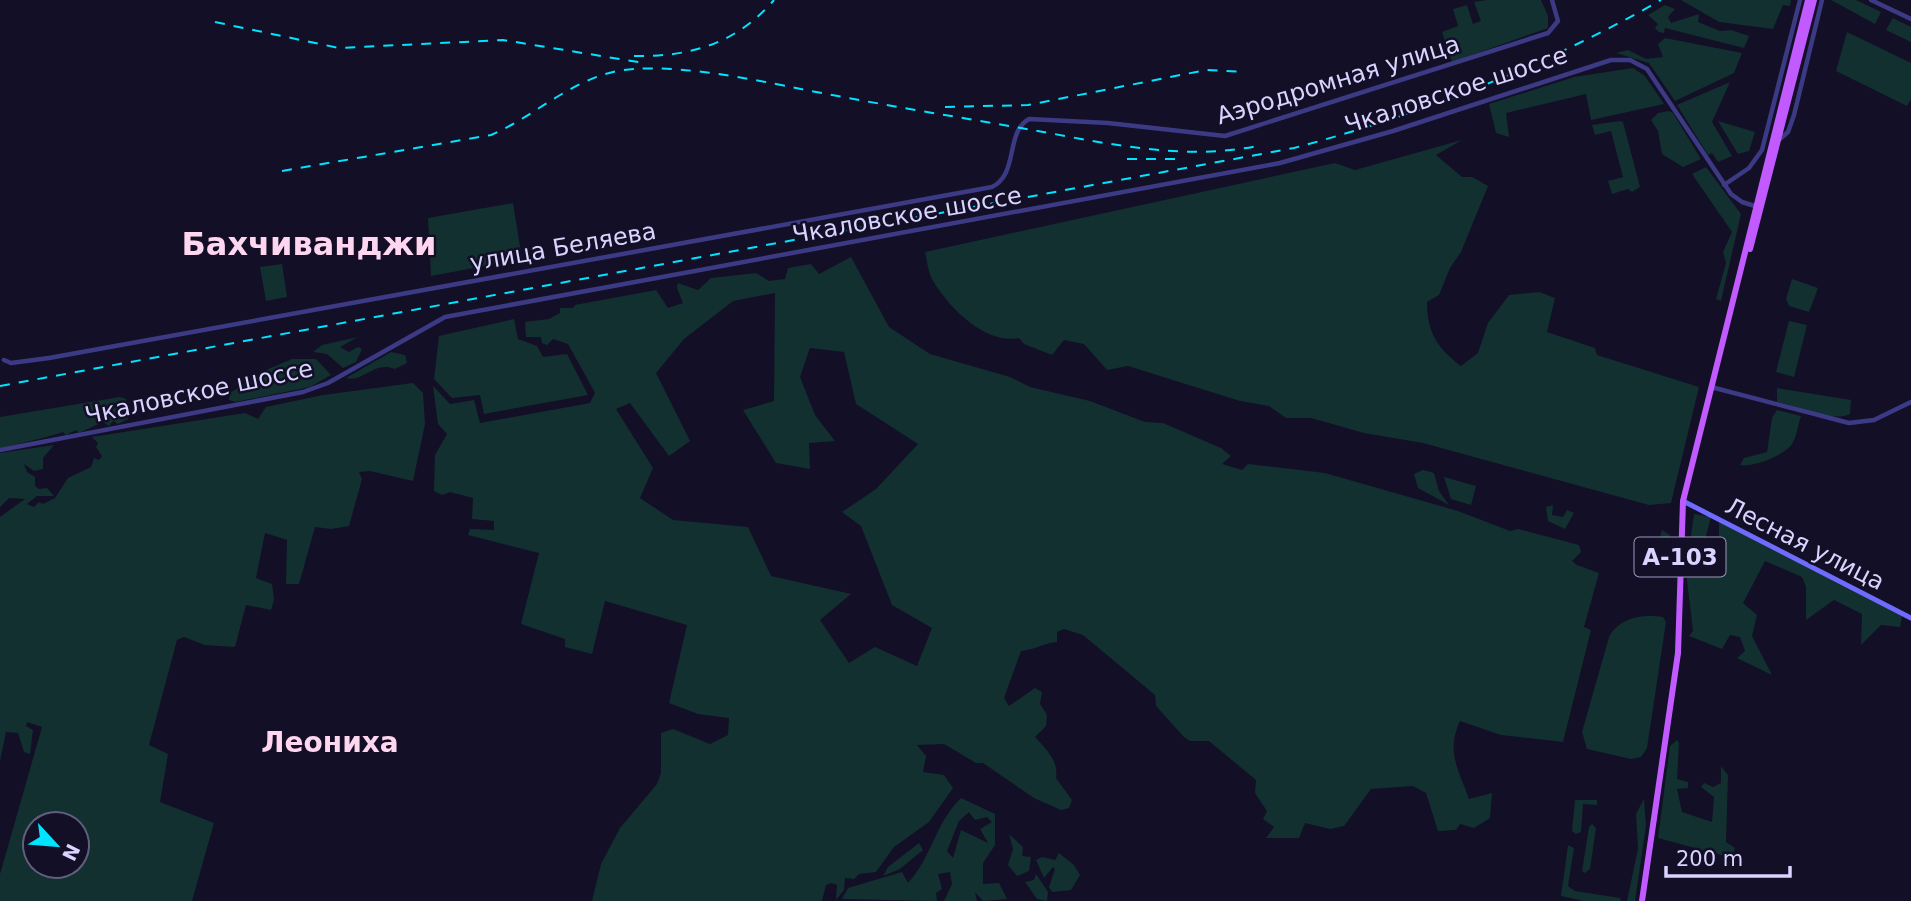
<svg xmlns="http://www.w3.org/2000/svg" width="1911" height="901" font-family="'DejaVu Sans',sans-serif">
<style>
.green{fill:#12302f;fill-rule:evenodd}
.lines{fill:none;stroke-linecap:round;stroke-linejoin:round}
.tertiary{stroke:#3d3a85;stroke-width:4.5}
.secondary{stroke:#6f6bff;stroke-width:5}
.primary{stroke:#c25bff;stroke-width:6}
.rail{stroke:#00e5ff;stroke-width:2;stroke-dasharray:10 9;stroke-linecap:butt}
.labels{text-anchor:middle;stroke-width:5;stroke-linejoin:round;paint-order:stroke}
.shield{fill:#130f26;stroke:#9e99be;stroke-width:2}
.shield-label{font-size:23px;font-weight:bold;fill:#d9d4ff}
.street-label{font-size:24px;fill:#d9d4ff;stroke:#130f26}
.quarter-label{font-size:28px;font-weight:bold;fill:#ffd6f0;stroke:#130f26}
.district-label{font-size:32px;font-weight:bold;fill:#ffd6f0;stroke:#130f26}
</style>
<rect width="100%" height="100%" fill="#130f26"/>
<!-- green -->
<path class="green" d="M1487,0H1541L1548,16V28L1452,62L1442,32L1458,26L1453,9L1467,5L1473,24L1481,21L1474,2Z
M1681,0H1791L1790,6L1783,5L1773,29L1719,22Z
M1831,0H1856L1881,12L1875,24Z
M1665,5L1675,9L1668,17L1671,23L1699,14L1698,22L1720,31L1731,30L1749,36L1744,48L1665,28L1664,33L1659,32L1655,28L1658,24L1648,15Z
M1893,18L1911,27V42L1886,30Z
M1847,32L1911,63V99L1907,106L1836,71Z
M1665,38L1742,53L1734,73L1675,101L1649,63L1616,53L1628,50L1646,59L1663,57L1658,44Z
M1633,68L1645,76L1664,104L1591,120L1586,94L1506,113L1509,137L1496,133L1489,104L1574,77Z
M1730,82L1712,122L1732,156L1718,162L1712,153L1708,155L1677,105Z
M1669,111L1673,113L1701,159L1683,167L1662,154L1658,131L1651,120L1658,113Z
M1620,121L1623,122L1640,187L1632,192L1628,189L1612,194L1608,181L1623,177L1611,131L1595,135L1592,125Z
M1718,121L1755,132L1749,151L1738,154Z
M1462,140L1436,155L1462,177H1472L1488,186L1461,252L1450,268L1439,295L1427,302C1427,332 1437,348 1461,366L1478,353L1488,323L1509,295L1539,292L1555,298L1547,332L1595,348L1597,355L1699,387L1671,503L1649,505L1423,443L1364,433L1311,418H1286L1269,406L1240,401L1128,366L1107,370L1084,344L1064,340L1052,355L1024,344L1019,338C985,345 947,306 932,279C928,271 927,260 925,252L1335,163L1355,170Z
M1706,167L1741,214L1721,301L1716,299L1726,263L1723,252L1732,232L1692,174Z
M513,203L522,259L431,276L428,218Z
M851,257L889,327L930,354L1010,377L1030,387L1090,401L1145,422L1163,423L1221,448L1231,456L1222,464L1242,470L1248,464L1325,473L1458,511L1510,531L1518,529L1579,545L1581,552L1572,561L1577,565L1599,573L1584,627L1591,630L1563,742L1501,735L1460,721C1446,752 1458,768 1469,799L1492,793L1490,818L1474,828L1460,824L1456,830L1438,831L1426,793L1413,786L1371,789L1344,826L1330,829L1305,823L1299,838H1266L1274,827L1263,819L1267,811L1255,793L1256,780L1209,741H1190L1184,737L1156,706L1155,695L1083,635L1064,629L1057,632V642C1043,643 1035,650 1021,651L1004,698L1009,706L1035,688L1042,692L1040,704L1047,715L1046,726L1035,737C1046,749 1059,761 1056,778L1072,800L1069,808L1061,810L1034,798L983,763H976L944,744L917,745L926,756L923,772L944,775L953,788L929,822L894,847L876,872L859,874L854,879L845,878L844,890L836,900L837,885L831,883L826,885L822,901H592L601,864L620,828L657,784L661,773V733L673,729L710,744L728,735L729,718L698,714L669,703L687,625L605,601L592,654L565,647V639L521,624L539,553L468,535L470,529L494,530V521L472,519L473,498L450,492L442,495L434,491L435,455L447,434L438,424L433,386L450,404L474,400L480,423L590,403L595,393L568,344L553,339L547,345L542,343L541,337H526L525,322L549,319L560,313V308H573L575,305L656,290L668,308L683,303L677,288L678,283L698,290L711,278L756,273L769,281L785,279L788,268L811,264L819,274ZM775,293L774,401L743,410L776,463L810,469L809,443L835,441L815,415L800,377L810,348L844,352L856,404L918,444L876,489L842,512L861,526L892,605L932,628L917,666L875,647L849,663L820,620L851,594L771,576L748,527L673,520L640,498L653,468L616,409L630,403L669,456L690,441L656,373L684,339L733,301Z
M282,264L287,297L266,301L260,267Z
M1792,279L1818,288L1809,312L1789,306L1786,299Z
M514,319L518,339L537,346L543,357L567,354L588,395L484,414L480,395L452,398L434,379L439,336Z
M1789,321L1807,325L1794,377L1776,372Z
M358,337L340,347L349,352L358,347L362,349L356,362L343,368L327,354L313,352L322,345Z
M391,352L405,355L407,363L395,369C374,360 363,383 346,378Z
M292,359H316L331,375L310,387L235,402L229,400L230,393L266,370Z
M413,383L423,393L425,424L413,481L370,471L359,472L362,479L349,526L331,529L315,527L299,584H286L287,540L265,533L256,578L272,584L274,600L271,610L246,605L235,647L205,645L184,637L177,640L149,745L168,754L160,802L214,823L192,901H0V874L42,727L27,722L26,726L33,730L30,754L24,752L18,733L6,732L0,761V517L25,499L9,498L0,507V453L54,445L43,458V469L34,471L24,464L27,472L35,477V486L39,489L47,488L54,496H37L27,504L34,507L39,502L43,504L55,498L68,478L91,467L94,458L99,460L102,456L96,447L98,443L92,437L245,413L258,419L266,407L323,395ZM35,824H77V866H35Z
M1777,388L1851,400L1850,414C1832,423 1796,406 1777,402Z
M120,397L126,399L128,419L118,424L113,421L109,426L103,422L79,433L76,430L66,435L63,432C42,439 22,443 0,448V417Z
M1777,410L1801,416C1798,424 1797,436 1792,444C1785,455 1752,468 1740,465L1744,458L1767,452L1772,418Z
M1423,470L1434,473L1439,491L1449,505L1418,488L1414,474Z
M1444,477L1476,486L1471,505L1451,499Z
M1553,505L1552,515L1563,517L1567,510L1574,513L1565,529L1548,521L1546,507Z
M1694,514L1711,517L1705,540L1719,545V523H1722L1902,616L1900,627L1881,625L1861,645L1862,614L1834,600L1806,620V587L1802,577L1765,561L1743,603L1757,615L1752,636L1772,675L1737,658L1745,651L1740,637L1730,635L1722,649L1689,636L1693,631L1686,572Z
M1662,530L1670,535L1661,573L1651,576L1650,550L1657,548Z
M1663,617L1666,622L1647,748L1641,757L1631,759L1587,749L1582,732L1609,637C1619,618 1642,614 1663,617Z
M1677,740L1679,743L1677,779L1688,782V788L1677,789L1682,812L1712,822L1714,797L1701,787L1704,783L1713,787L1721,783V766L1728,775L1726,842L1735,848L1732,858L1658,838L1670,746Z
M961,798L995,814V845L983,863V884L999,883L1007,899L983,901L975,892L977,901H944L952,884L950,872L938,874L942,889L936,893L937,901L842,899L848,888L902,872L908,883C933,855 935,823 961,798ZM969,812L975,820L987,817L992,822L980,829L988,843L961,830L953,858L947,851L959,821Z
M1644,799L1646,826L1635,901H1627L1638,849L1636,814Z
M1575,800H1597V805L1583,804L1581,832L1576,834L1572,831Z
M1592,824L1596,828L1590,869L1585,873L1582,871L1589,827Z
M1009,834L1023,847L1022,856L1031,857L1029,871L1017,876L1008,865L1013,849Z
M919,843L923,850L900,869L883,876L888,867Z
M1568,845L1574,848L1568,886L1575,891L1620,898L1621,901H1584L1561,896Z
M1059,853L1074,865L1080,875L1071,890L1052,892L1049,887L1055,869L1053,867L1044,878L1036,860L1042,857L1055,860Z
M1036,874L1048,892L1047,901L1037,899L1025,882L1034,880Z"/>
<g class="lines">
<!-- tertiary -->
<path class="tertiary" d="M1871,0L1911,19
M1780,139L1788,132L1794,115L1822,0
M1724,185L1749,168L1762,150L1800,0
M4,360L11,363L49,358L992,187C1019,174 1005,132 1029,119L1108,123L1225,136L1548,33L1558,21L1552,0
M1711,387L1849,423L1874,420L1911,402
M0,450L303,392L328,383L445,317L1280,163L1393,131L1611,60H1630L1647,69L1731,194L1742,202L1758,207"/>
<!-- secondary -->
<path class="secondary" d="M1683,501L1911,618"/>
<!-- primary -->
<path class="primary" d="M1750,249L1814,0
M1642,901L1678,653L1683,501L1808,0"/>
<!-- rail -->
<path class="rail" d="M215,22L339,48L503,40L644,63
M634,56C690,57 736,44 774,0
M945,107L1028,105L1206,70L1245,72
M1127,159H1183
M282,171L491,135C533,117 567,83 613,72C662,61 746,78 796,88C871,103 946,115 1021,128C1097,141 1179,162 1257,146
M0,386L1294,148C1422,114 1545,66 1661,0"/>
</g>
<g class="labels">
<!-- shield labels -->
<rect class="shield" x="1634.5" y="537.5" width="91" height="39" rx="5"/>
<g class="shield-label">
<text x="1680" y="565">А-103</text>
</g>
<!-- street labels -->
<g class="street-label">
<text transform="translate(1338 80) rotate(-17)" y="8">Аэродромная улица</text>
<text transform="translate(1456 90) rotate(-18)" y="8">Чкаловское шоссе</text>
<text transform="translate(907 215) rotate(-10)" y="8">Чкаловское шоссе</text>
<text transform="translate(563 247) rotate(-10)" y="8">улица Беляева</text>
<text transform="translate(199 392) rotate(-12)" y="8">Чкаловское шоссе</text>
<text transform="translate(1805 544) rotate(27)" y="8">Лесная улица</text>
</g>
<!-- quarter labels -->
<g class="quarter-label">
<text x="330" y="752">Леониха</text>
</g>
<!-- district labels -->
<g class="district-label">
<text x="309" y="255">Бахчиванджи</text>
</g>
</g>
<!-- north arrow -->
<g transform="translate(56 845) rotate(116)"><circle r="33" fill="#130f26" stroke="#625e7d" stroke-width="2"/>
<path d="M0-5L12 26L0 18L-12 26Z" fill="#00e5ff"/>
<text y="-10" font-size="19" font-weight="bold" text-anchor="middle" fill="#d9d4ff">N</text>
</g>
<!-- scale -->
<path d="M1666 866v10h124v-10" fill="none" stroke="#d9d4ff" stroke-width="3.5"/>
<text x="1676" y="866" font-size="21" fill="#d9d4ff" stroke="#130f26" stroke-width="5" paint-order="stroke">200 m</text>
</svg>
